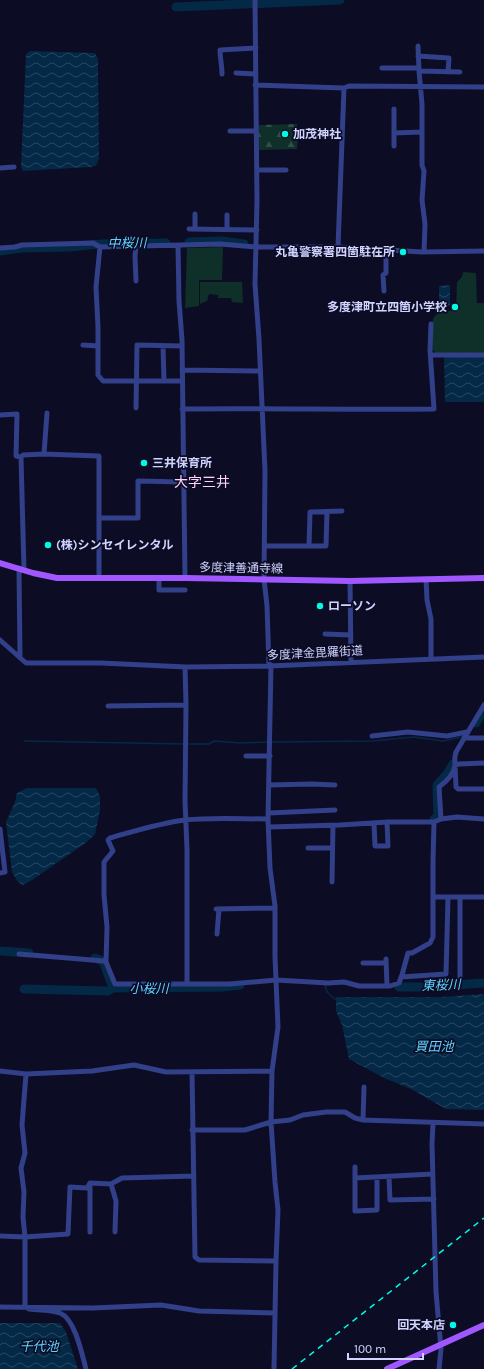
<svg xmlns="http://www.w3.org/2000/svg" width="484" height="1369" viewBox="0 0 484 1369" font-family="Karla,'Noto Sans JP',sans-serif">
<style>
.green{fill:#0e3028}
.forest{fill:url(#forest-firs)}
.water{fill:url(#water-waves)}
.lines{fill:none;stroke-linecap:round;stroke-linejoin:round}
.stream{stroke:#042946;stroke-width:1.5}
.river{stroke:#042946;stroke-width:9}
.minor{stroke:#323f89;stroke-width:5}
.major{stroke:#a157ff;stroke-width:6}
.rail{stroke:#00fbe5;stroke-width:1.5;stroke-dasharray:6 5;stroke-linecap:butt}
.poi-dot{fill:#00fbe5;stroke:#0c0c25;stroke-width:1.5}
.labels{text-anchor:middle;dominant-baseline:central;stroke-width:3.5;stroke-linejoin:round;paint-order:stroke}
.poi-label{font-size:12px;font-weight:bold;fill:#d0d4ff;stroke:#0c0c25;text-anchor:start}
.street-label{font-size:12px;fill:#d0d4ff;stroke:#0c0c25}
.water-label{font-size:13px;font-style:italic;fill:#5ed3ff;stroke:#0c0c25}
.quarter-label{font-size:14px;fill:#ffd2f7;stroke:#0c0c25}
</style>
<defs>
<pattern id="forest-firs" width="22" height="20" patternUnits="userSpaceOnUse"><rect width="22" height="20" fill="#0e3028"/><path d="M5 1l3.5 6h-7zM16 11l3.5 6h-7z" fill="#304d48"/></pattern>
<pattern id="water-waves" width="16" height="10" patternUnits="userSpaceOnUse"><rect width="16" height="10" fill="#042946"/><path d="M0 5q4-4 8 0t8 0" fill="none" stroke="#284762"/></pattern>
</defs>
<rect width="100%" height="100%" fill="#0c0c25"/>
<path class="green" d="M223,247L222,280H199V306L185,308L187,248Z
M463,272L476,273L477,303H484V353H436L432,349C432,340 428,317 439,313C444,310 451,311 456,311L457,282L462,277Z
M200,282H242L243,303L232,302L231,298H218V295L209,294L207,301L200,304Z"/>
<path class="forest" d="M297,124L298,136L297,149L258,150V125Z"/>
<path class="water" d="M30,51L95,53L98,59L99,159L96,165L91,167L23,171L21,167L26,54Z
M450,285V306H439V286Z
M444,354L484,355V402H445Z
M27,788H96L100,796V810L95,834L87,842L32,880L23,885L18,882L12,872L6,822L15,802L17,793Z
M484,994V1110L446,1109L411,1089L384,1078L349,1059L342,1025L336,1011V997H441Z
M0,1323H60L66,1332L78,1369H0Z"/>
<g class="lines">
<path class="stream" d="M24,741L184,744H209L214,741L240,743L268,742
M271,742L372,741L414,737L443,741L462,737
M325,985L327,992L337,1001"/>
<path class="river" d="M176,7L340,0
M189,242L221,241L244,244
M0,251L21,248L68,247L101,244L166,243
M476,723L484,710
M434,819L438,816L437,785L447,774L453,764
M0,951L29,953
M95,958L102,961L104,963L113,988
M399,987H423L484,983
M24,989L108,991L113,988L222,987L240,985"/>
<path class="minor" d="M255,0L257,201L255,284L259,339L265,471L264,579L267,606L269,666
M418,46L419,71L422,104V165L424,171L422,200L425,224L424,252
M418,56L449,58L448,72
M382,68H419
M419,71L460,72
M236,73L255,74
M222,74C222,65 220,58 220,50L256,48
M255,85L344,88L349,86L484,87
M394,109V146
M230,131H256
M394,133L422,132
M0,168L14,167
M257,170H286
M195,214V229
M189,229L257,230
M227,229V215
M178,246L179,301L182,340L185,578
M100,247L96,287L98,327V375L103,381H182
M338,247L344,88
M0,248L15,247L22,245L93,243L100,247L220,244L257,247H338L422,252L484,251
M136,281L135,256L136,245
M384,291L383,275L386,273V249
M83,345L98,346
M163,346L164,381
M432,355H484
M182,370L260,371
M136,408L137,345L182,346
M182,409C266,408 350,410 434,409L430,350L431,324
M0,415L17,414L16,456L21,457L24,570
M44,454L47,413
M21,457L23,455L44,454L99,456V578
M99,518H138V481L183,482
M265,546H326L327,512
M309,546L310,512L342,511
M19,568L20,658
M159,578V590H185
M426,579L427,600L431,619V659
M350,581L351,662
M325,634L351,635
M0,640L26,663H101L186,667L269,666L484,657
M271,665L268,819L270,868L275,906V957L278,1027L272,1071L271,1122L275,1182L278,1210L276,1261L274,1369
M185,667L186,705L185,800L187,850V984
M108,706L186,705
M372,736L408,732L447,736L467,732
M464,738H484
M246,756H270
M484,763L459,764L455,765L456,787L458,789H484
M269,785L312,784L335,785
M269,813L335,810
M441,819L439,787C446,782 454,775 455,765C455,760 454,759 456,752L484,705
M374,823L375,846H388L387,822
M269,827L340,825L388,822H434L441,819L457,817L484,819
M0,829L5,872L0,873
M308,848H332
M332,882L333,825
M433,897H484
M216,909L275,908
M217,934L219,909
M19,954L104,961L106,962L115,984H230L276,980L328,983L344,982L359,986H390L399,983L402,975L408,953H412L430,943L433,937V861L434,822
M386,959L387,986
M106,962L107,927L104,895V862L113,851L108,840L110,838C135,831 160,823 185,820C213,817 241,819 268,819
M363,963H386
M401,977L446,974L448,898
M460,982V897
M0,1071L26,1074L92,1071L134,1065L166,1072L272,1071
M192,1072L195,1257L199,1260L276,1261
M26,1074L22,1125L25,1153L21,1168L24,1192L23,1217L25,1237V1307L29,1309C37,1310 52,1310 60,1313C75,1319 82,1354 86,1369
M363,1120L364,1087
M433,1123L432,1144L436,1292L441,1349L439,1369
M192,1130H245L271,1122L290,1120L303,1115L326,1112H345L355,1118L363,1120L484,1124
M355,1167V1211L377,1210V1177
M389,1177L390,1200L434,1199
M355,1178L433,1174
M90,1184V1232
M111,1184L116,1201L115,1232
M0,1236L25,1237L68,1234L70,1187L87,1188L90,1183L111,1184L122,1178L194,1176
M0,1307L93,1308L161,1305L199,1311L275,1313"/>
<path class="major" d="M0,563L33,573L57,578H185L350,581L484,578
M387,1369L484,1325"/>
<path class="rail" d="M292,1369L484,1218"/>
</g>
<g class="poi-dot">
<circle cx="285" cy="134" r="4"/>
<circle cx="403" cy="252" r="4"/>
<circle cx="455" cy="307" r="4"/>
<circle cx="144" cy="463" r="4"/>
<circle cx="48" cy="545" r="4"/>
<circle cx="320" cy="606" r="4"/>
<circle cx="453" cy="1325" r="4"/>
</g>
<g class="labels">
<g class="poi-label">
<text x="293" y="134">加茂神社</text>
<text x="395" y="252" text-anchor="end">丸亀警察署四箇駐在所</text>
<text x="447" y="307" text-anchor="end">多度津町立四箇小学校</text>
<text x="152" y="463">三井保育所</text>
<text x="56" y="545">(株)シンセイレンタル</text>
<text x="328" y="606">ローソン</text>
<text x="445" y="1325" text-anchor="end">回天本店</text>
</g>
<g class="street-label">
<text transform="translate(241 568) rotate(1)">多度津善通寺線</text>
<text transform="translate(315 653) rotate(-3)">多度津金毘羅街道</text>
</g>
<g class="water-label">
<text transform="translate(127 243) rotate(-1)">中桜川</text>
<text transform="translate(441 985) rotate(-2)">東桜川</text>
<text x="149" y="988">小桜川</text>
<text x="434" y="1046">買田池</text>
<text x="39" y="1346">千代池</text>
</g>
<g class="quarter-label">
<text x="202" y="482">大字三井</text>
</g>
</g>
<path d="M348 1353v6h75v-6" fill="none" stroke="#d0d4ff" stroke-width="2"/>
<text x="354" y="1353" font-size="12" fill="#d0d4ff" stroke="#0c0c25" stroke-width="3" paint-order="stroke">100 m</text>
</svg>
